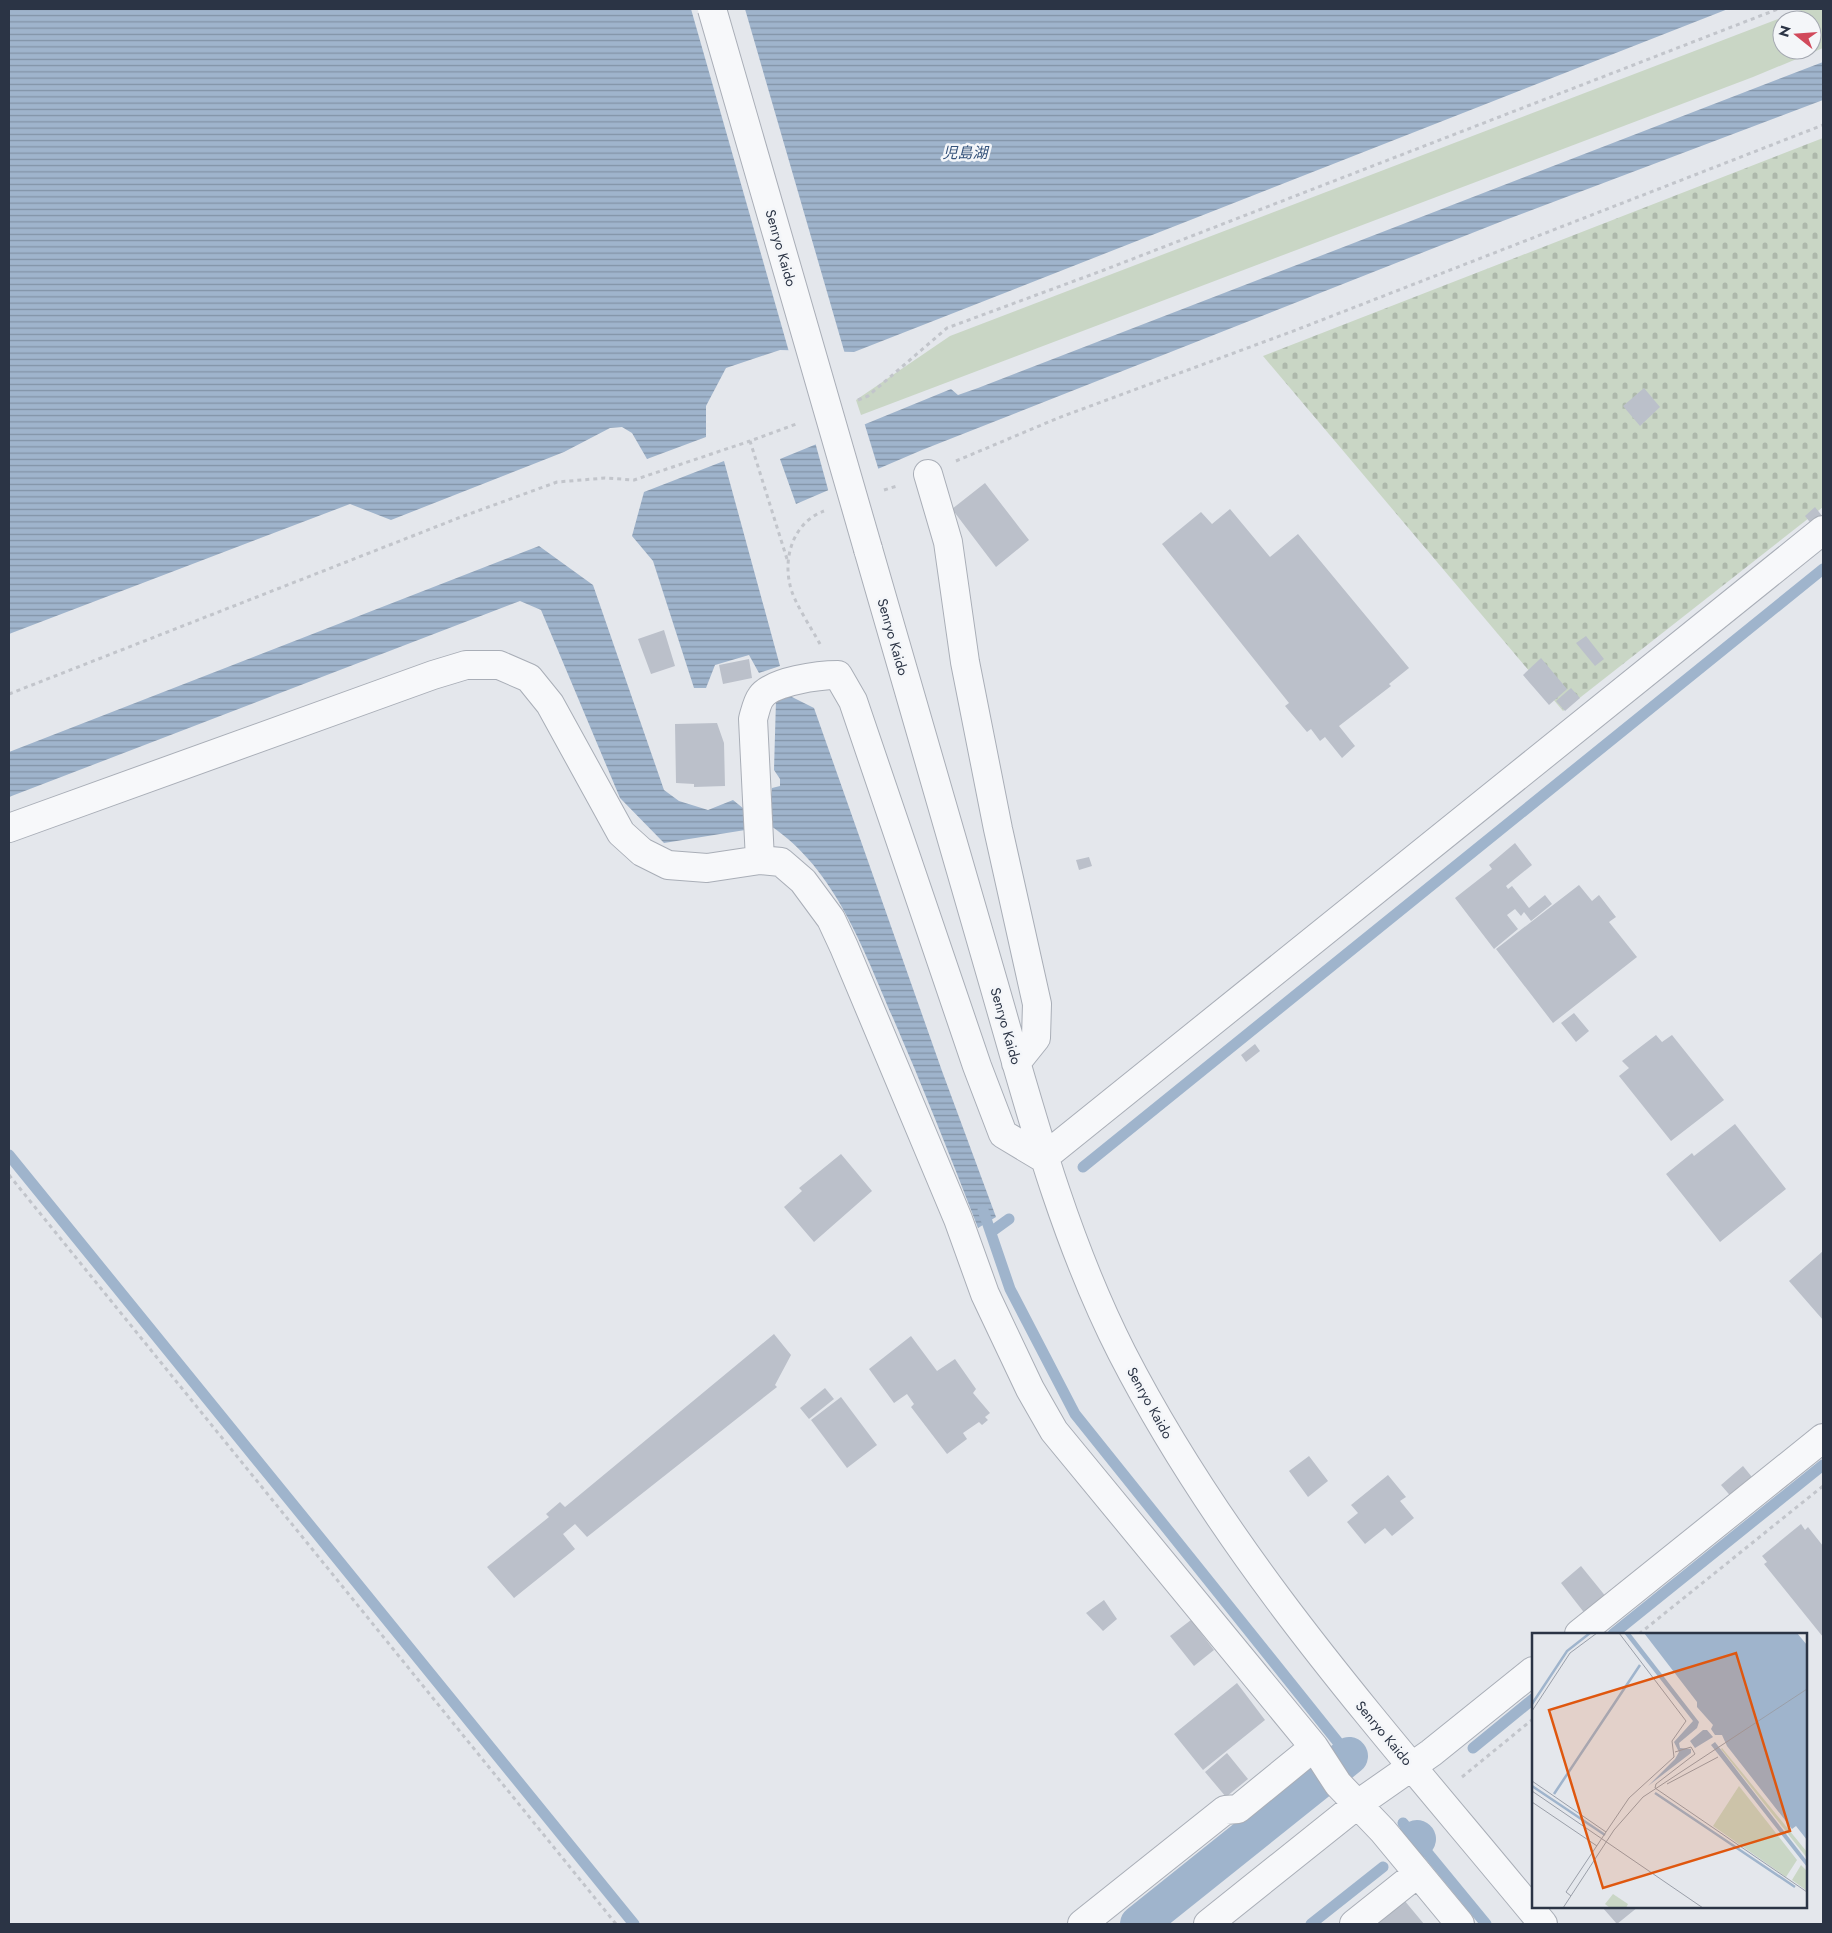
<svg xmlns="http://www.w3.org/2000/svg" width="1832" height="1933" viewBox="0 0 1832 1933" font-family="Jost,'Noto Sans JP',sans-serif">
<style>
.grass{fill:#c9d6c5;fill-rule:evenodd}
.cemetery{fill:url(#cemetery-stones)}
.water{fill:url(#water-rules)}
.pier{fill:#e4e7ec}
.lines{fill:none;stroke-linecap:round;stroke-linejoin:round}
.stream{stroke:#9fb4cc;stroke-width:11}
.canal{stroke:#9fb4cc;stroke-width:38}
.building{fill:#bbc0ca}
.minor-casing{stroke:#a9aeb7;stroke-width:30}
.path{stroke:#c2c5cb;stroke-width:3;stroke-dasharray:4 4;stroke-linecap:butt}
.minor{stroke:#f7f8fa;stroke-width:28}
.minor-bridge-casing{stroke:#a9aeb7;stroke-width:30;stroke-linecap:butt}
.minor-bridge{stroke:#f7f8fa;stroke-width:28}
.labels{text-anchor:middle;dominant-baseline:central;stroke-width:5;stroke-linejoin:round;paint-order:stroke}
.street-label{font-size:14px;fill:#2b3445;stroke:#f4f6f9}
.water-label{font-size:15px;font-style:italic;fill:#34527a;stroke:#f4f6f9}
.inset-river{fill:none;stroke:#9fb4cc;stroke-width:2.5}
.inset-road{fill:none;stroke:#9a9fa9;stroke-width:1}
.view{fill:#df570f;fill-opacity:0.15;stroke:#df570f;stroke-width:2.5}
.inset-edge{fill:none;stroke:#2b3445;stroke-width:2.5}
</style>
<defs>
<pattern id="cemetery-stones" width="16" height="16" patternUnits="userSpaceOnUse" patternTransform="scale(1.25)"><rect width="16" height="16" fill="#c9d6c5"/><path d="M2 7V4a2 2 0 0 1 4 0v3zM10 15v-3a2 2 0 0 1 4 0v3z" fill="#adb8ab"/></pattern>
<pattern id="water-rules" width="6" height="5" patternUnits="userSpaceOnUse" patternTransform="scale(1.25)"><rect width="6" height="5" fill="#9fb4cc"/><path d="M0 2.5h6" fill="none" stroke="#8293a7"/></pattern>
</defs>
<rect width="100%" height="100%" fill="#e4e7ec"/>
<path class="grass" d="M1804,9H1823V48L1753,77L861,415L856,400L950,336ZM1782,20H1812V50H1782Z"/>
<path class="cemetery" d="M1823,138V507L1563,711L1263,356Z"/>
<path class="water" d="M9,9H1728L854,352L780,350L726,368L706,406V437L647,459L632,433L622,427L610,428L564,452L391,520L350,504L9,634Z
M1823,62V100L1500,222L922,450L796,504L780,459L951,389L958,395L978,388Z
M724,461L780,666L759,673L749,655L715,665L706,688H694L653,561L632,536L644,492Z
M539,546L593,585L664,790L679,801L708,810L733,800L744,809L770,805L772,788L780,786V779L774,770L776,700L788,695L814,708L942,1071L996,1217L978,1228C951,1158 923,1087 893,1018C863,949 836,870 771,826L664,843L620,798L541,610L520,601L9,797V752Z"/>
<path class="pier" d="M691,9H745L845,354L789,352Z
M864,422L879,471L829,493L815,442Z"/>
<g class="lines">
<path class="stream" d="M9,1155L634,1924
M1083,1167L1823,569
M983,1210L1010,1289L1075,1414L1349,1756
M991,1232L1009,1219
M1613,1634L1823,1465
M1473,1748L1533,1699
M1403,1823L1486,1924
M1311,1924L1383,1867"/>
<path class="canal" d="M1410,1844L1417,1839
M1139,1924L1349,1756"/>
</g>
<path class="building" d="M1644,388L1660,407L1640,426L1623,406Z
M985,483L1029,540L996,567L952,509Z
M1815,507L1823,517L1813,526L1805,516Z
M1230,509L1270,557L1298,534L1409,668L1389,684L1391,686L1339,726L1355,746L1342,758L1325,737L1320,741L1311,729L1307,732L1285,706L1289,703L1162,544L1201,512L1212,524Z
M664,630L675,666L651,674L638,639Z
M1586,636L1604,659L1595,666L1576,643Z
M1541,658L1567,689L1549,705L1523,675Z
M749,659L752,678L723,684L719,665Z
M1571,688L1580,698L1565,711L1556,701Z
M717,723L724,743L725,786L694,787V784L676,783L675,724Z
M1515,843L1532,865L1506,886L1508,889L1512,886L1529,908L1545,895L1552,904L1531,921L1524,912L1521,916L1515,909L1507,915L1518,929L1494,949L1455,898L1492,869L1489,865Z
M1089,857L1092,866L1079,870L1076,860Z
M1579,885L1592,901L1599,895L1616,917L1609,922L1637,957L1553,1023L1496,949Z
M1574,1013L1589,1031L1576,1042L1561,1023Z
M1656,1035L1662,1042L1672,1035L1724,1100L1671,1141L1619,1076L1629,1068L1622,1061Z
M1255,1044L1260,1051L1246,1062L1241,1055Z
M1735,1124L1786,1189L1720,1242L1666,1174L1692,1153L1694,1156Z
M841,1154L872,1191L814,1242L784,1207L802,1191L799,1188Z
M1823,1251V1320L1789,1281Z
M774,1334L791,1355L775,1385L777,1387L587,1537L575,1524L563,1534L575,1549L514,1598L487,1567L549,1517L546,1514L560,1502L565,1507Z
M911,1336L937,1371L955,1359L976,1389L973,1393L990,1413L985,1417L988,1420L982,1425L979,1422L963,1433L967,1439L947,1454L911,1407L914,1404L907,1394L894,1403L869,1369Z
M825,1388L834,1399L809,1419L800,1408Z
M841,1397L877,1445L847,1468L811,1420Z
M1309,1456L1328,1481L1308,1497L1289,1471Z
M1743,1466L1756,1482L1734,1500L1721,1485Z
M1388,1475L1406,1497L1400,1501L1414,1518L1392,1536L1385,1528L1365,1544L1347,1522L1358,1513L1351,1505Z
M1801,1524L1805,1530L1808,1527L1823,1546V1637L1764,1564L1767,1562L1762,1556Z
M1581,1566L1607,1598L1586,1615L1561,1583Z
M1104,1600L1117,1619L1103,1631L1086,1613Z
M1191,1620L1214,1650L1194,1666L1170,1636Z
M1237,1683L1265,1720L1203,1770L1174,1734Z
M1227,1753L1248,1779L1226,1797L1205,1772Z
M1404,1900L1424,1924H1374Z
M1602,1907H1638L1617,1924Z"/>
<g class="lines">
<defs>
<path id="minor" d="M928,474L948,542L965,662L998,829L1037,1004L1036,1038L1016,1063
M868,549C910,694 952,840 994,985C1030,1110 1063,1237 1122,1353C1232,1567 1392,1740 1543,1924
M9,828L433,675L466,665H499L529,678L550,704L621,833L642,852L668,865L707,868L760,860L781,862L803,881L831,919L844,947L958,1219L985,1294L1030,1389L1054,1431L1314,1747
M760,860L753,719C755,712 757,702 761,697C772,681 820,675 838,675L853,701L977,1066L1003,1134L1043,1158L1823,530
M1579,1634L1823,1438
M1082,1924L1225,1810L1238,1809L1314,1747L1338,1784L1383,1831L1460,1924
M1208,1924L1358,1804L1431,1753L1533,1671
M1354,1924L1418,1873"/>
</defs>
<use href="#minor" class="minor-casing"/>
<path class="path" d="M858,400L868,396L947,328L1104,270L1778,9
M956,461L1058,418L1296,330L1823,125
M884,490L897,486
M787,559L750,441L799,423
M820,644C812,629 793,601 790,585C783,556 794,522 824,511
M9,694L461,517L557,482L605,478L634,480L750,441
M9,1175L616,1924
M1639,1634L1823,1486
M1462,1777L1533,1719"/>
<use href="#minor" class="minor"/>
<defs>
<path id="minor-bridge" d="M712,9L868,549"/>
</defs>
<use href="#minor-bridge" class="minor-bridge-casing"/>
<use href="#minor-bridge" class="minor-bridge"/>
</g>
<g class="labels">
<g class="street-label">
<text transform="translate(781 248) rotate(74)">Senryo Kaido</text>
<text transform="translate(893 637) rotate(74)">Senryo Kaido</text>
<text transform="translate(1006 1026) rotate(74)">Senryo Kaido</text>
<text transform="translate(1150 1403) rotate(61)">Senryo Kaido</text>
<text transform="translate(1384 1733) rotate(50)">Senryo Kaido</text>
</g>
<g class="water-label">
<text x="965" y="153">児島湖</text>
</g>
</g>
<g transform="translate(1532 1633)">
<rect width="275" height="275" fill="#e4e7ec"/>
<path d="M190,115L275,219V225L189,116ZM81,261L96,271L94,275H78L73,271Z" fill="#c9d6c5"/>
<path d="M207,153L265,227L254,244L181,193ZM269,232L275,238V258L260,247Z" fill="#c9d6c5"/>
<path d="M92,0H98L167,89L165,95L147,110L148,115L159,116V120L116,153L143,126L147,119L142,109L161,88ZM112,0H265L275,12V207L264,193L260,196L195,113L190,102H183L179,96L181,92L165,74V69ZM171,97H175L181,104L163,115L158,108ZM183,109L275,228V234L179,112Z" fill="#9fb4cc"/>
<path class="inset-river" d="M0,71L35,18L58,0M0,153L73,202M123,160L263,254M22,161L108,32"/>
<path class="inset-road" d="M0,78L38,20L65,0M143,119L159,114L163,121L124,151L123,155L275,259M0,148L74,199L34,259L39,263M135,151L186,124M0,158L171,275M0,169L65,213M74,199L97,165L142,124L140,108L154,88L87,0M31,275L82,197L111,164L275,56"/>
<path class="view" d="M204,20L258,198L71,255L17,77Z"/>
<rect width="275" height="275" class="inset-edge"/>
</g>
<rect width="1832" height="1933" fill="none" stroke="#2b3445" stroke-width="20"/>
<g transform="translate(1797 35) rotate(287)"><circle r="24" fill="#f4f6f9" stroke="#a4a8b1"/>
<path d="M0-4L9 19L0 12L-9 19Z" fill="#d1495b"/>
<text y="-8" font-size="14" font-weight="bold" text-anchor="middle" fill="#2b3445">N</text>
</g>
</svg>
